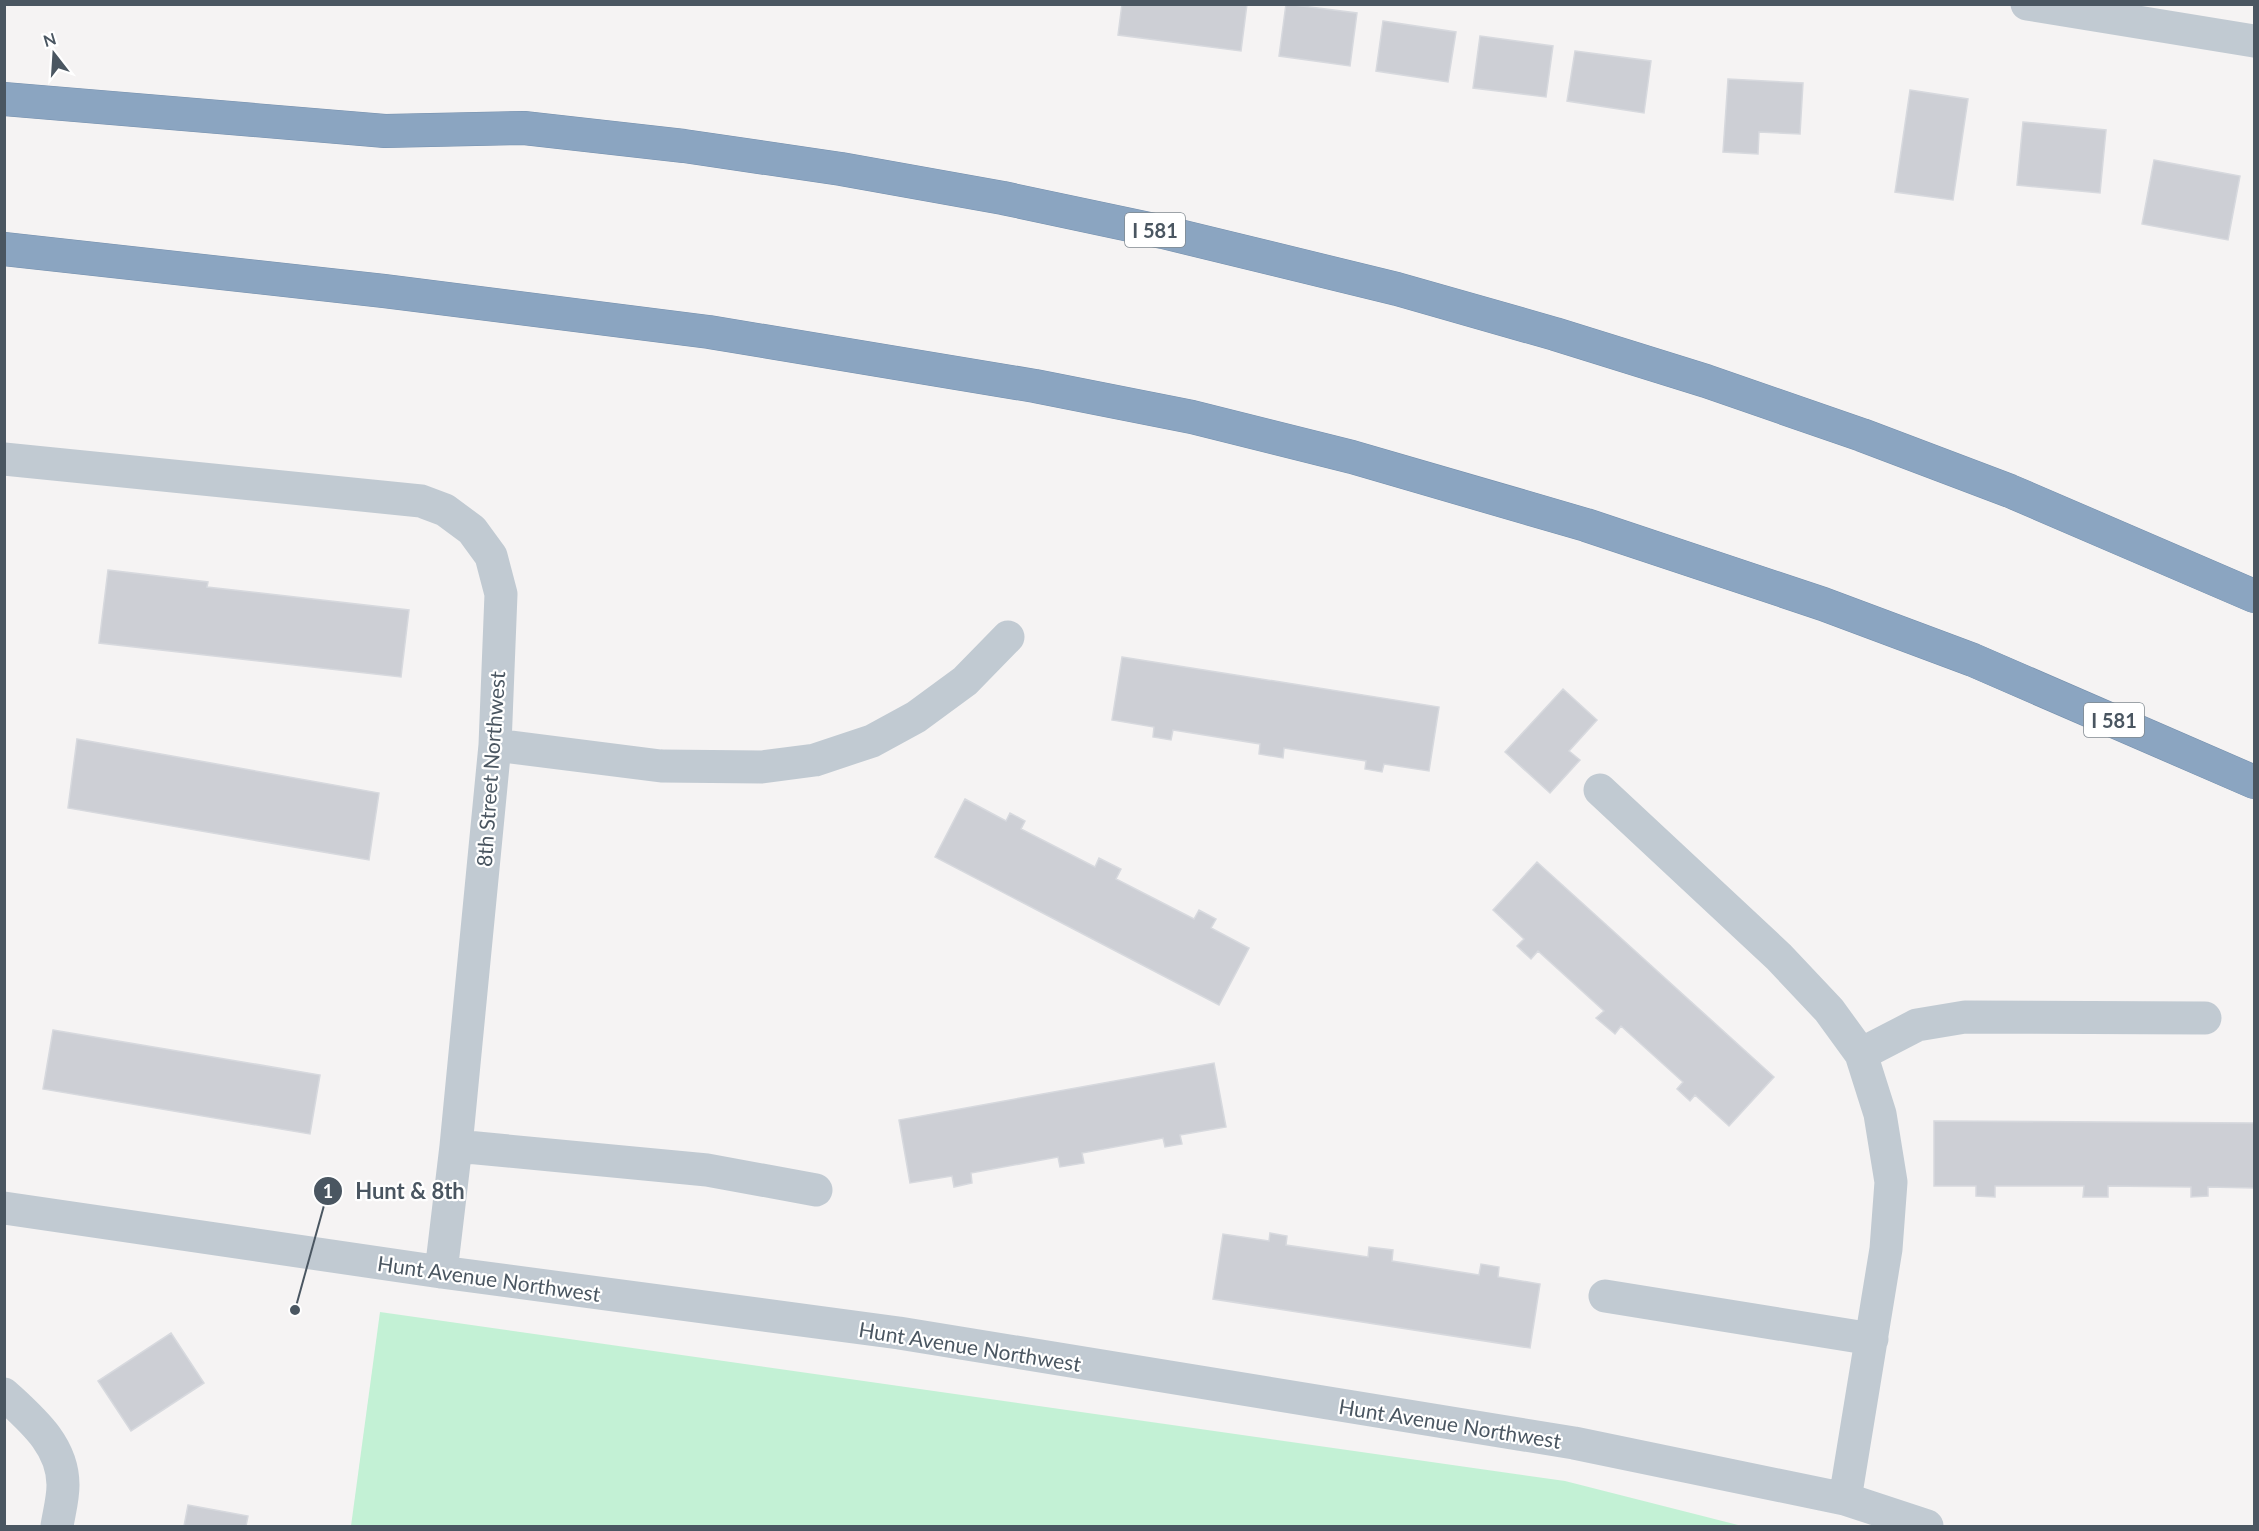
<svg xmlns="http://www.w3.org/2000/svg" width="2259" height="1531" viewBox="0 0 2259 1531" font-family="Lato,sans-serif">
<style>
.green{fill:#c3f1d5}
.building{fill:#cdcfd5;stroke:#d7d9de;stroke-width:1.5}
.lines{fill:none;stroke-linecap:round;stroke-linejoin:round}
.highway-casing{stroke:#7690ad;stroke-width:34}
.minor{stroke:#c1cad2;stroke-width:33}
.highway{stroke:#8ba5c1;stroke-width:33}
.labels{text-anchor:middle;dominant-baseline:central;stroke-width:4.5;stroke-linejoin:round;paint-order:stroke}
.shield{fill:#fff;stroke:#808990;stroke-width:1.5}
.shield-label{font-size:20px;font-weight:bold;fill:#4a5661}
.street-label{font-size:21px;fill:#4a5661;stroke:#fff}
.leader{fill:none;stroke:#4a5661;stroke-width:2}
.callout-dot{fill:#4a5661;stroke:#fff;stroke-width:2}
.mark-label{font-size:18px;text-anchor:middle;font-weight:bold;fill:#fff}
.callout-label{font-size:22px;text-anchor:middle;font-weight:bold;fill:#4a5661;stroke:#fff;stroke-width:4.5;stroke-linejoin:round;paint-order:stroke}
</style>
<rect width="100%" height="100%" fill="#f5f3f3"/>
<path class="green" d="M380,1312L1565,1481L1742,1526H351Z"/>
<path class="building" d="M1122,4H1247L1241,51L1118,35Z
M1286,4L1357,13L1350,66L1279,56Z
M1383,21L1456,32L1448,82L1376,71Z
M1480,36L1553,46L1546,97L1473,88Z
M1575,51L1651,61L1644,113L1567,101Z
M1728,79L1803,83L1800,134L1759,132L1758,154L1723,152Z
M1910,90L1968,99L1953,200L1895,192Z
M2023,122L2106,130L2100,193L2017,185Z
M2154,160L2240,176L2228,240L2142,224Z
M108,570L208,582L207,587L409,610L401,677L99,643Z
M1122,657L1439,707L1429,771L1384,764L1382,772L1365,769L1366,761L1284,748L1283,758L1259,754L1260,744L1173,730L1171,740L1153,737L1154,727L1112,720Z
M1563,689L1597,720L1569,751L1580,760L1550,793L1505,752Z
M77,739L379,793L369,860L68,808Z
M965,799L1006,821L1010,813L1025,821L1021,829L1095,867L1099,858L1121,869L1116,879L1194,919L1199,910L1216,919L1211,928L1249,948L1219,1005L935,857Z
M1537,862L1774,1077L1729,1126L1695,1095L1690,1101L1677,1089L1683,1082L1621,1026L1615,1034L1596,1018L1604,1011L1538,951L1531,959L1517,946L1524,939L1493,910Z
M53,1030L320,1075L310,1134L43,1089Z
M1214,1063L1226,1127L1180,1135L1182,1144L1165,1147L1163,1138L1082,1153L1084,1163L1060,1167L1058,1157L971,1173L972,1183L954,1187L952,1176L910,1183L899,1120Z
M1934,1121L2254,1123V1188L2208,1187V1196L2191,1197V1187L2108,1186V1197H2083L2084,1186H1995V1197L1976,1196V1186H1934Z
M1270,1233L1287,1236L1286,1245L1368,1257L1369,1247L1393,1250L1392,1261L1479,1275L1481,1264L1499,1267L1498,1277L1540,1284L1530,1348L1213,1299L1223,1234L1269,1241Z
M171,1333L204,1383L131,1431L98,1381Z
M188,1505L248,1516L246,1526H184Z"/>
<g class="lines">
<defs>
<path id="highway" d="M4,99L385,131L524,128L684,146L841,169L1003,198L1163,232L1397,289L1555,334L1706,381L1862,435L2010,491L2254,596
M4,249L384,291L709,332L1035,386L1192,417L1352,457L1586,525L1823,604L1973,660L2254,782"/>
</defs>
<use href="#highway" class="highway-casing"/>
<path class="minor" d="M2027,4L2254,41
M4,459L421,501L445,510L472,530L491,556L501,594L495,745L456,1146L441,1272
M495,745L661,766L762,767L815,760L872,741L916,717L965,681L1008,637
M1600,790L1779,957L1829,1010L1861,1054L1880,1114L1891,1182L1886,1249L1845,1499
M1861,1054L1917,1025L1965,1017L2205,1018
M456,1146L707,1170L816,1190
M4,1208L441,1272L899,1333L1574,1443L1845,1499L1927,1526
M1605,1296L1872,1339
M4,1394C31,1419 63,1445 63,1485C63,1499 59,1513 57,1526"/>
<use href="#highway" class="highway"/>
</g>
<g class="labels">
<g class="shield">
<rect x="1125" y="213" width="60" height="34" rx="4.5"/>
<rect x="2084" y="703" width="60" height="34" rx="4.5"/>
</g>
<g class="shield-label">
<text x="1155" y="230">I 581</text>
<text x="2114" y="720">I 581</text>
</g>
<g class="street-label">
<text transform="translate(490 769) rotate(-86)">8th Street Northwest</text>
<text transform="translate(489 1278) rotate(8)">Hunt Avenue Northwest</text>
<text transform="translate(970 1346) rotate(9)">Hunt Avenue Northwest</text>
<text transform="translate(1450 1423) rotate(9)">Hunt Avenue Northwest</text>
</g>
</g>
<path class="leader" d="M295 1310L328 1191"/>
<g class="callout-dot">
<circle cx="295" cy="1310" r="6"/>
<circle cx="328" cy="1191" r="15"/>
</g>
<g class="mark-label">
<text x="328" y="1198">1</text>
</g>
<g class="callout-label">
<text x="410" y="1199">Hunt &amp; 8th</text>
</g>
<rect width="2259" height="1531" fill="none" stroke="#4a5661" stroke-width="12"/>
<g transform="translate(54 54) rotate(343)" stroke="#ffffff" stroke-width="4.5" paint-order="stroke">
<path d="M0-4.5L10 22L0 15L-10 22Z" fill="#4a5661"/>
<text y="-9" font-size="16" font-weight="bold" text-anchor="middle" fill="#4a5661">N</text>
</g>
</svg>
